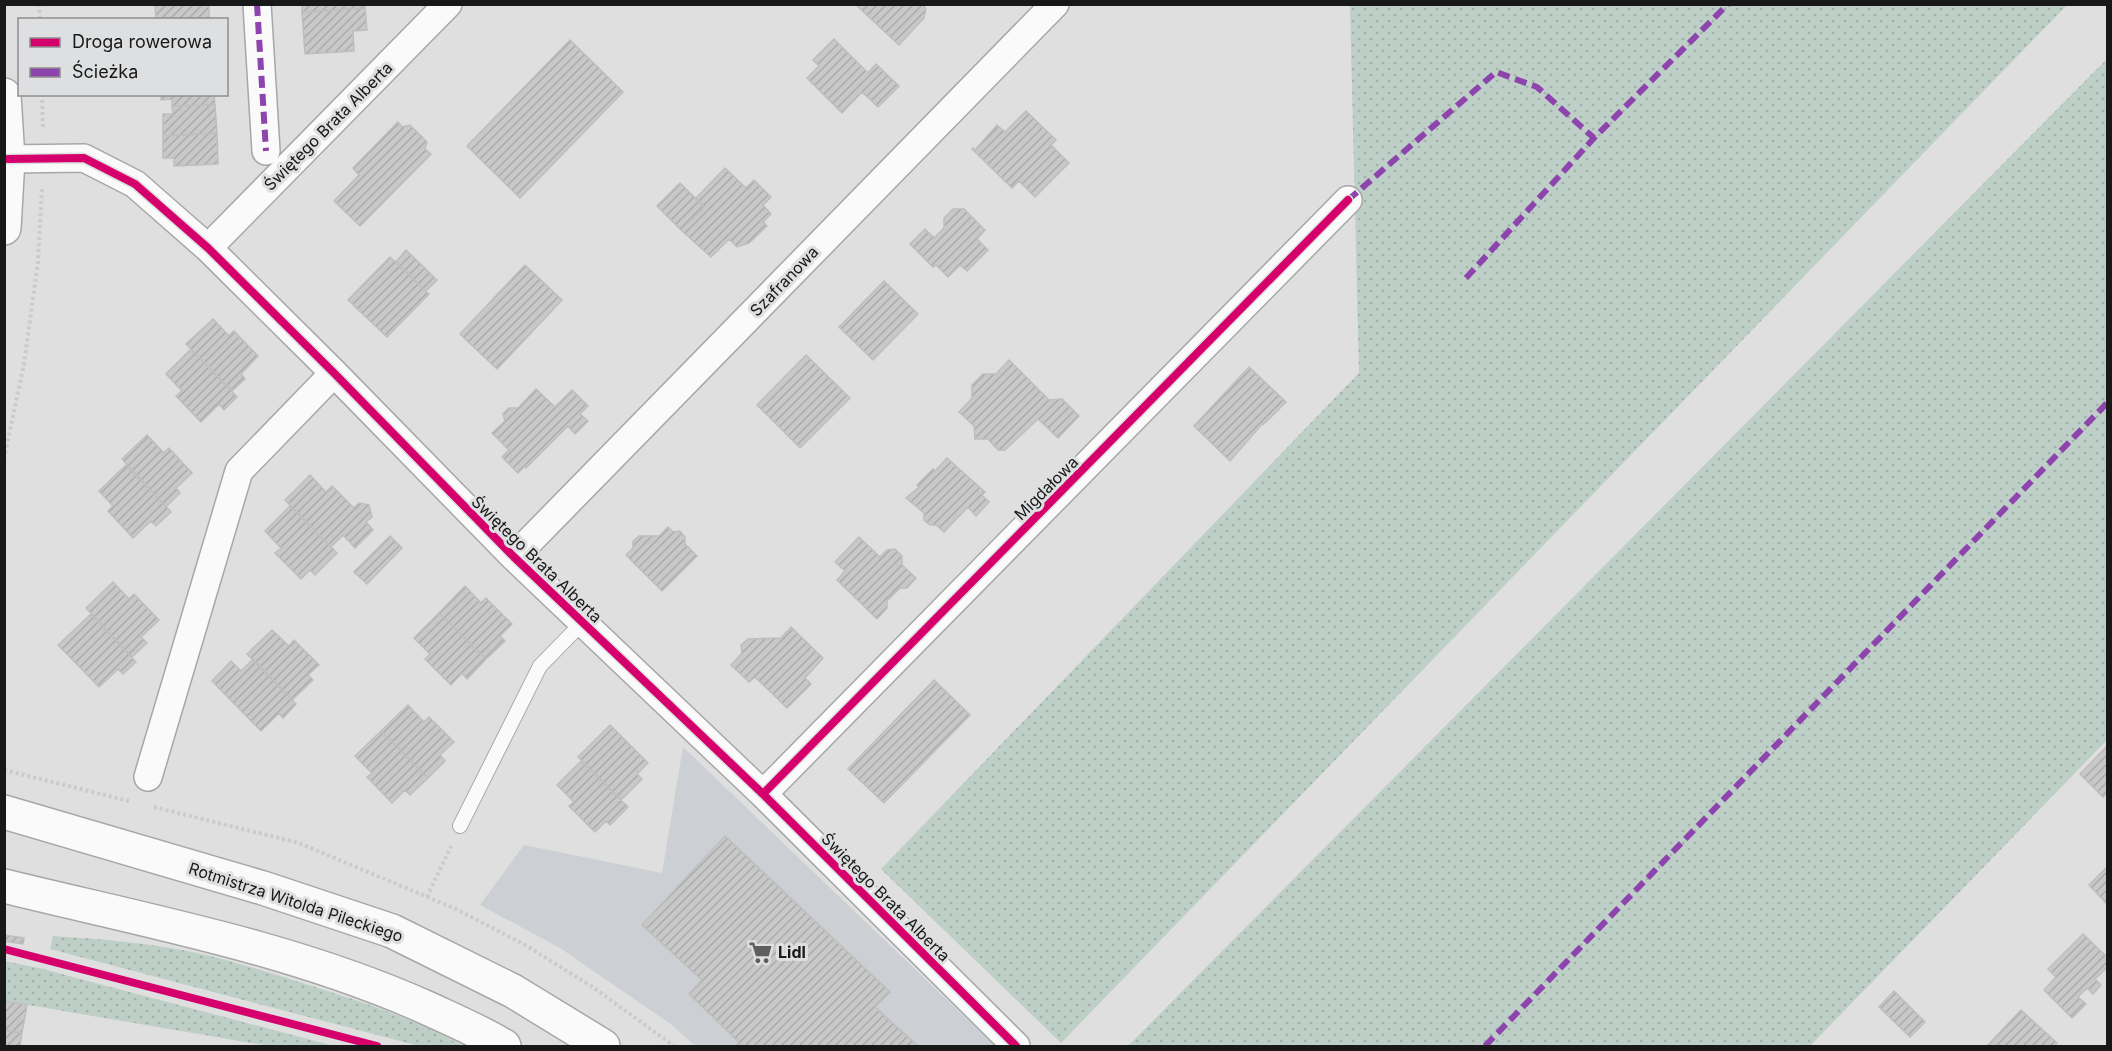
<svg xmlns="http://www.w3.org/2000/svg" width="2112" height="1051" viewBox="0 0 2112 1051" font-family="Inter,sans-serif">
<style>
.built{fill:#cccfd3}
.grass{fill:url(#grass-dots)}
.building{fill:url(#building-hatch);stroke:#bebebe;stroke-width:1.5}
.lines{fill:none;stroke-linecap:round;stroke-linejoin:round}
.lane-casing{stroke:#a7a7a7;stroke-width:16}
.street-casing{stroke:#a7a7a7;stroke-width:30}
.secondary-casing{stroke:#a7a7a7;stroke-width:36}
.path{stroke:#cbcbcb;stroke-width:4;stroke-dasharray:3 3;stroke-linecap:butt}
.lane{stroke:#fafafa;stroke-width:14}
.street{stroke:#fafafa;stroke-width:27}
.secondary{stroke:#fafafa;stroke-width:33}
.quiet{stroke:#8e44ad;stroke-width:6;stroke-dasharray:12 6;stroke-linecap:butt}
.cycleway-casing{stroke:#dedfe0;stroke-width:11}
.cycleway{stroke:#d6006c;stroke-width:8}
.labels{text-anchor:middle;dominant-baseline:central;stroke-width:6;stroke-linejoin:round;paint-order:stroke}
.street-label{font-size:16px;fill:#181818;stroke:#dedfe0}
.poi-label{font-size:16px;font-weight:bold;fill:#181818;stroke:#dedfe0;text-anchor:start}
</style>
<defs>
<pattern id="grass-dots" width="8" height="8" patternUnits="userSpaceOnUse" patternTransform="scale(1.5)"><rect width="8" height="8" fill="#bdcfc6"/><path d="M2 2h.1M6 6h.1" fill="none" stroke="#a2b1a9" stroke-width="1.8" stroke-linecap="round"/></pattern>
<pattern id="building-hatch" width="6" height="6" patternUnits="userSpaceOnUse" patternTransform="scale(1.5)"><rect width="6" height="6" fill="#c8c8c8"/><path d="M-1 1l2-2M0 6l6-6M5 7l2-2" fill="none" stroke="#ababab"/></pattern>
</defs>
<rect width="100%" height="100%" fill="#dfdfdf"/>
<path class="built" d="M683,747L995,1046H695L672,1025L560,948L480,905L524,845L662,873Z"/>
<path class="grass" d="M1350,5H2067L1061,1043L881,869L1359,373Z
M2107,59V740L1810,1046H1128Z
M53,936C101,939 150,943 197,953C237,962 277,975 315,987C366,1003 416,1020 463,1046H419L50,949Z
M4,961L39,968L334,1046H269L5,1001Z"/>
<path class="building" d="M155,4H209V18L156,20Z
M302,4H365V8L302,12Z
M922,4L926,9L924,18L899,45L856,5Z
M365,8L367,30L353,31L354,51L305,54L302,12Z
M834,39L868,73L876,64L899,86L878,107L862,92L842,113L807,78L819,66L813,60Z
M570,40L623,92L520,198L467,146Z
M161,94H214L215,105L172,106V99L161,100Z
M215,105L217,133L163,136V114H173L172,106Z
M1026,111L1056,140L1051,145L1069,163L1035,197L1019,181L1012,188L972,149L973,148L975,150L997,125L1005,132Z
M398,122L402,127L410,125L427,142L425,149L431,154L360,226L334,201L359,175L353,168Z
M217,133L218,164L174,166V158H163V136Z
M725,168L746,188L754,180L771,197L763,205L771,214L763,222L767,226L749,243L737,247L729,239L711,257L681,230L704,207L696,198Z
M680,183L704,207L681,230L657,206Z
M953,209H964L985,230L977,239L988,250L967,271L960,265L948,277L936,265L933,267L910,244L925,229L934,238L944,228V218Z
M406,250L437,280L426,291L396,262Z
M390,257L429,294L387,337L348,300Z
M525,265L562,300L497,369L460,334Z
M884,281L918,314L873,360L839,327Z
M213,319L229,336L234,331L258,356L241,374L245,379L232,391L186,344Z
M191,349L237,397L224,410L219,404L201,422L176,396L182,391L166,374Z
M806,355L850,398L800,448L757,405Z
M1009,360L1049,400L1062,399L1079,416L1058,438L1038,419L1005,450H998L988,439H975L974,426L959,412L972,398V385L983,374H996Z
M1249,367L1286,402L1264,424L1263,423L1230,461L1194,426Z
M536,389L555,407L572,390L588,406L580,414L588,421L575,434L568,426L526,468L525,466L518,473L502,457L509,450L492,433L505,421L503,414L509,408H518Z
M147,435L164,453L169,448L192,473L176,488L180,493L166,507L122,459Z
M947,458L985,492L982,495L989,502L976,516L968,507L944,532L936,525H930L924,520V513L906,498L919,487L917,485L933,469L935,471Z
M126,465L171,512L156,526L151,521L133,538L108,511L113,506L99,491Z
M310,475L326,492L332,486L354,508L359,503L369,505L372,517L366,522L373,530L355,548L343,535L331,547L285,500Z
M290,506L337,553L315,575L310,570L301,579L275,553L281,548L265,531Z
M668,527L673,532L680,531L685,537V544L697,556L662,591L626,555L633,548V541L639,536H659Z
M390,536L402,548L367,584L354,572Z
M859,537L880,557L887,550L895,549L902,556V565L916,578L907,588H900L887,601V608L877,619L837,580L845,571L835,562Z
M113,582L129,599L134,594L159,620L141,637L147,643L132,657L86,608Z
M465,586L481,603L486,598L512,624L500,636L505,641L486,659L439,613Z
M439,613L486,659L467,679L462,673L451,685L425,659L430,654L414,638Z
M91,614L136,662L123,674L118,669L99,687L58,645Z
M791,627L823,658L805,678L811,684L787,708L755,677L749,682L731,665L742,653L741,645L748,639L781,638Z
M272,630L289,646L294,640L319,665L308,675L313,680L292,700L247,654Z
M253,659L296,704L283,718L279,713L261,731L212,681L231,661L241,671Z
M934,680L970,715L884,803L848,769Z
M408,705L424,722L429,717L454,742L440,755L445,761L428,778L381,731Z
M610,725L648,763L637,774L642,779L621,800L578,757Z
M381,731L428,778L410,795L405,790L392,803L367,777L372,773L355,756Z
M2108,745V792L2103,797L2080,774Z
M581,761L628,807L610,825L606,821L595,832L569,806L574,802L557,785Z
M725,836L890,992L875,1007L918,1046H736L739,1042L689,994L702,980L642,925Z
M2108,866V905L2089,885Z
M2083,934L2108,958V967L2095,979L2101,985L2093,994L2087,988L2078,997L2086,1004L2072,1018L2044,990L2056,977L2048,969Z
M4,935L24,938L23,944L4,941Z
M1894,991L1925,1022L1910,1037L1879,1007Z
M4,1001L27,1005L22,1033L4,1030Z
M2021,1010L2057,1043L2054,1046H1987Z
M4,1030L22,1033L20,1046H4Z"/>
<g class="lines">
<defs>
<path id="lane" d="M460,826L540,666L583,622"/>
<path id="street" d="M257,4L266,151
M8,159L84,158L135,184L208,248L334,373L514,557L763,794L1016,1046
M208,248L448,4
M514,557L1055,4
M148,777L239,471L334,373
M763,794L1348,200"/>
<path id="secondary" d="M4,95L8,159L4,228
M4,812L263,888L392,931L513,991L603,1046
M4,886C147,921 293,948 427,1008C453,1020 479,1031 504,1046"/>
</defs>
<use href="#lane" class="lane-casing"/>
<use href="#street" class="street-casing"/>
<use href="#secondary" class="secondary-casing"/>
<path class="path" d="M39,4L40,20
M42,94L43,130
M4,459L24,364L38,262L42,188
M4,770L129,801
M154,807L299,843L456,909L527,946L594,988L674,1046
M427,897L451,846"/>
<use href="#lane" class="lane"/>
<use href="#street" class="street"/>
<use href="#secondary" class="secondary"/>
<path class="quiet" d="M257,4L266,151
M1348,200L1496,72L1537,87L1594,138
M1466,278L1594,138L1728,4
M1485,1046L2108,402"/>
<defs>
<path id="cycleway" d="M8,159L84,158L135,184L208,248L334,373L514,557L763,794L1016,1046
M763,794L1348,200
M4,949L377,1046"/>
</defs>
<use href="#cycleway" class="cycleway-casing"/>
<use href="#cycleway" class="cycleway"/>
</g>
<defs>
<symbol id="supermarket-bare" viewBox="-9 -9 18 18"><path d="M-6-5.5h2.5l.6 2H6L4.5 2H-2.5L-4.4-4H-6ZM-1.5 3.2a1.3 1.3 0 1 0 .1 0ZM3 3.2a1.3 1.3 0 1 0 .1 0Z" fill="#5e5e5e" stroke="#dedfe0" stroke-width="2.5" paint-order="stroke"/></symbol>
</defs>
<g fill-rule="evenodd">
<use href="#supermarket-bare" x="744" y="936" width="33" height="33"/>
</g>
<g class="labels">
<g class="street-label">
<text transform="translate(328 126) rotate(-45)">Świętego Brata Alberta</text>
<text transform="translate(784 281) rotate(-46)">Szafranowa</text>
<text transform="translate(1046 488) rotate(-45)">Migdałowa</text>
<text transform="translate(537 559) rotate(44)">Świętego Brata Alberta</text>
<text transform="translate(886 897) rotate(45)">Świętego Brata Alberta</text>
<text transform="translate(296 902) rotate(18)">Rotmistrza Witolda Pileckiego</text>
</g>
<g class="poi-label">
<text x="778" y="952">Lidl</text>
</g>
</g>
<rect width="2112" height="1051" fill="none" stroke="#181818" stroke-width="12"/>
<rect x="18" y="18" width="210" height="78" fill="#dedfe0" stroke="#8f8f90" stroke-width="1.5"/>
<rect x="30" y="38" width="30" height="9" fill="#d6006c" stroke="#8f8f90" stroke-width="1.5"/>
<text x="72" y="48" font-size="18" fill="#181818">Droga rowerowa</text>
<rect x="30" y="68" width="30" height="9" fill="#8e44ad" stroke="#8f8f90" stroke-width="1.5"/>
<text x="72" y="78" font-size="18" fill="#181818">Ścieżka</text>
</svg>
